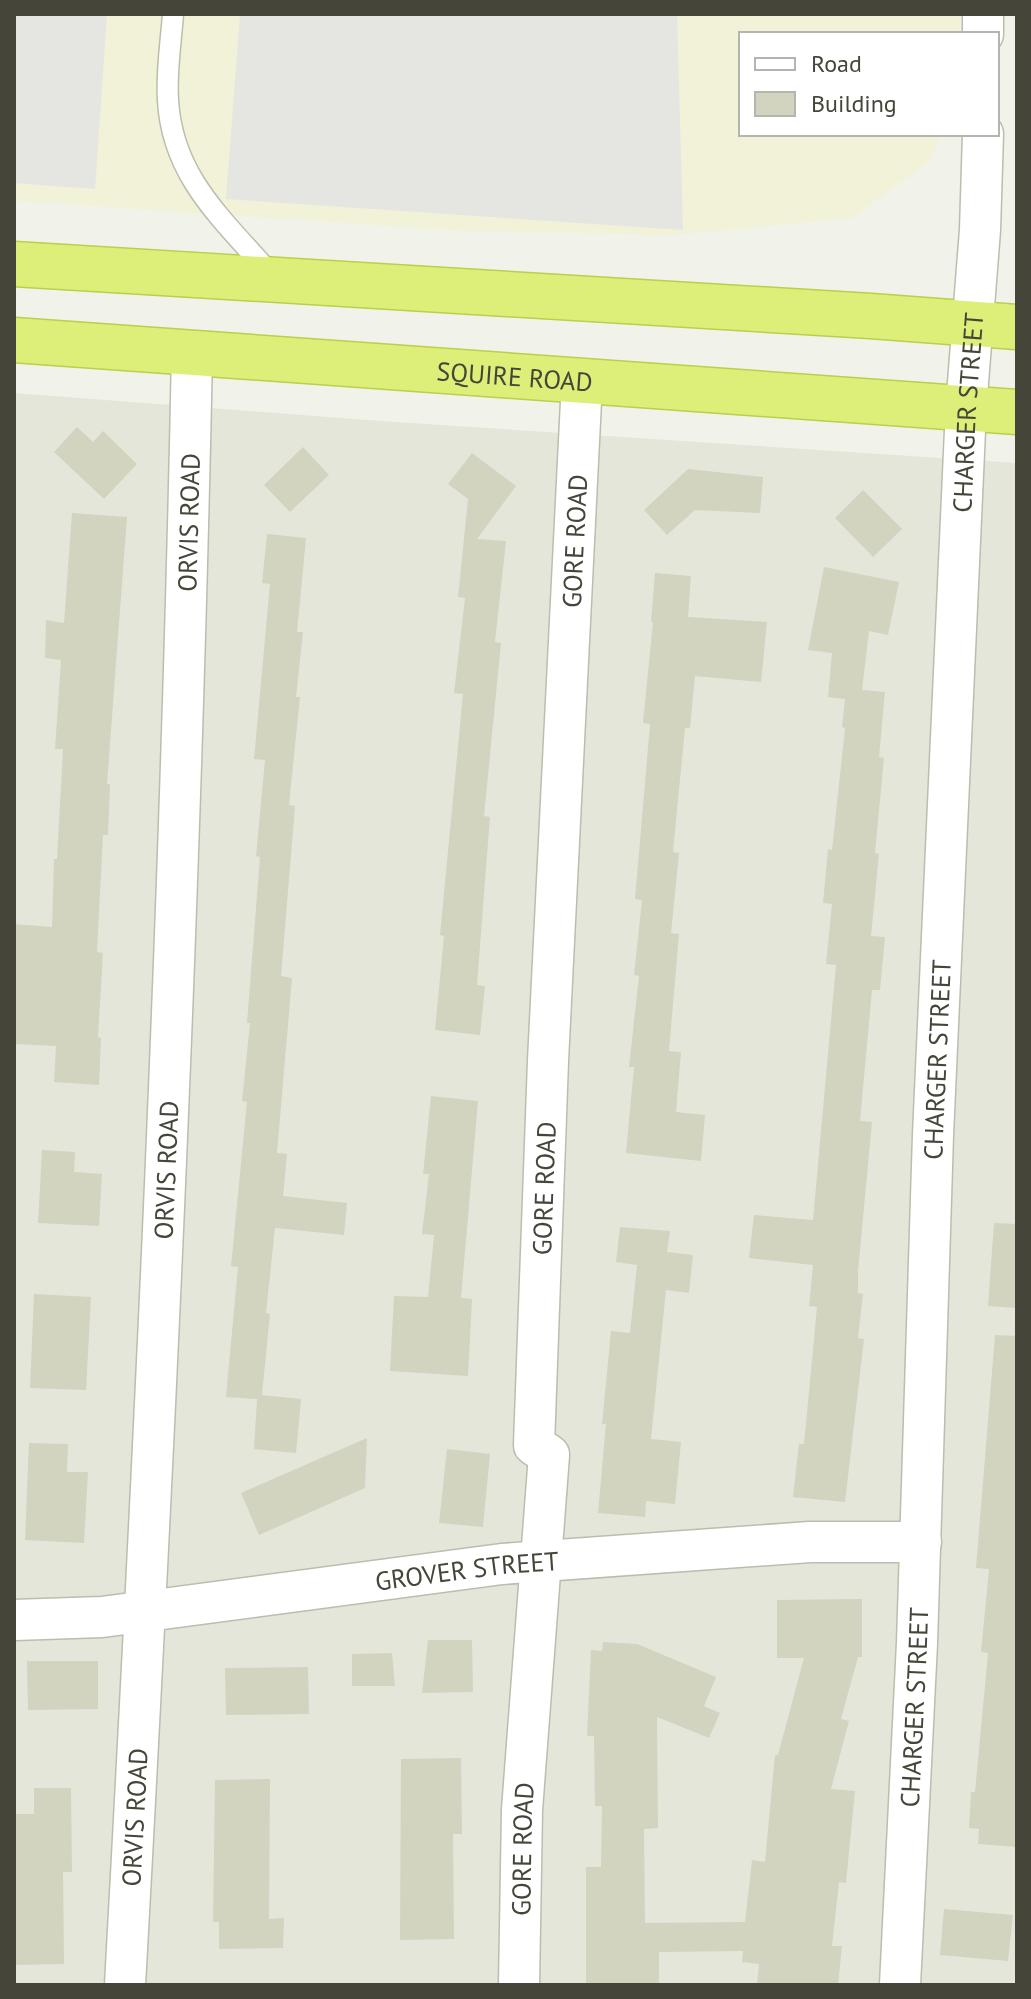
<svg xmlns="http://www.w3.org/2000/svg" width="1031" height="1999" viewBox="0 0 1031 1999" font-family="'PT Sans',sans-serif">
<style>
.residential{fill:#e4e6d9}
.commercial{fill:#f1f2d8}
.parking{fill:#e5e5e1}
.building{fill:#d2d4c0}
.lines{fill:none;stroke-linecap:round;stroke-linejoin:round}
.lane-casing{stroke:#bbbead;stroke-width:23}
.street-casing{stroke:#bbbead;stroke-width:43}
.highway-casing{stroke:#becd4a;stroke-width:47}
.lane{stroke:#fff;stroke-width:20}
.street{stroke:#fff;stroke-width:40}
.highway{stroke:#ddef79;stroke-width:44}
.labels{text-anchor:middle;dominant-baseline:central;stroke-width:6;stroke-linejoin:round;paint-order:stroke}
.street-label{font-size:26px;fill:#454639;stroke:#fff}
</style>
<rect width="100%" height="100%" fill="#f1f3ea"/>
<path class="residential" d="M14,393L381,421L1017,463V1985H14Z"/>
<path class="commercial" d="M14,14H960V34H741V134H942L928,162L853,218L675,235L466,231L14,201Z"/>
<path class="parking" d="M14,14H107L95,189L14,183Z
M240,14H677L683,230L226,199Z"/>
<path class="building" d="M77,427L93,442L103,431L137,464L104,499L54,452Z
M303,447L329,475L290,512L264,485Z
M472,453L516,486L477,539L506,541L495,642L501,643L484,816L490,817L477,985L485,986L480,1035L435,1030L444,936L440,935L463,694L454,693L465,598L458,597L468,499L448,484Z
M688,469L763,477L760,513L695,510L667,535L644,510Z
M863,490L902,529L873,557L835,518Z
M72,513L127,517L107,784H110L108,835H103L97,952L103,953L98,1037L101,1038L99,1085L54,1082L56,1046L14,1044V924L52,927L54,859H57L63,749H55L61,660L45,658L46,620L64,623Z
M267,534L306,538L297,632H303L296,697H300L289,805L295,806L281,976L292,978L277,1153L287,1154L283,1196L347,1203L344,1235L275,1228L266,1313L270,1314L262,1395L301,1399L296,1453L254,1449L257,1399L226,1397L238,1267L231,1266L247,1102L242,1101L250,1023H247L260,857L256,856L265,760L254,759L270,584L262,583Z
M824,567L899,582L888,635L869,631L862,690L885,692L879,757L884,758L875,853L879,854L871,936L885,937L880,990H872L860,1121L872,1122L858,1271V1293L863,1294L858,1338L864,1339L845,1502L793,1497L799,1444H804L817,1307L809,1306L813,1265L749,1258L754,1215L813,1220L836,965L826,964L832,904L823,903L828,849L832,850L845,728L842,727L845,699L828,697L832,653L808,650Z
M655,573L691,576L688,617L767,622L761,682L695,676L690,728H685L673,852L679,853L671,933L679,934L669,1051L681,1052L676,1112L705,1115L701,1161L626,1153L634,1067H629L639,976L634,975L642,900L635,899L650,724L643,723L653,622H651Z
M431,1096L478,1101L461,1298L472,1299L468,1376L390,1371L394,1296L428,1297L434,1235L422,1234L429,1174H423Z
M42,1150L75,1152L74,1172L102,1174L99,1226L38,1223Z
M994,1223L1017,1224V1308L988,1306Z
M620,1227L670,1231L667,1252L693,1255L689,1293L666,1290L651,1439L681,1442L675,1504L646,1501L645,1517L598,1513L606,1424H602L611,1331L630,1333L637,1265L616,1262Z
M34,1294L91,1297L86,1390L30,1388Z
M995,1335L1017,1336V1847L978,1844L979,1829L969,1828L971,1792H975L988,1653L981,1652L989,1569L976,1568Z
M367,1438L365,1488L259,1535L241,1493Z
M29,1443L68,1444L67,1472H88L84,1543L25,1540Z
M447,1449L490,1454L483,1527L439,1523Z
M862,1599V1657H858L841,1719L849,1721L831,1789L855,1791L846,1883L839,1882L832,1946H842L838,1985L757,1983L759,1964L742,1962L743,1951L659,1952V1985H586V1867H601L602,1806H595L594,1736H587L591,1650L602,1651L603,1642L637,1644L716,1677L704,1706L720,1713L709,1738L657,1717L658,1828L644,1829L645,1923L745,1922L752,1860L765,1862L775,1755H778L804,1658H777V1600Z
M428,1640H472L473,1692L422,1693Z
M392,1653L395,1686H352V1654Z
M27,1661H98V1709L28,1710Z
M308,1667L309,1714L226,1715L225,1668Z
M461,1758L462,1834H453L454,1939L400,1940L401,1759Z
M270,1779L269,1919L284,1918L283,1948L219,1949V1922H213L215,1780Z
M34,1788H71L72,1872H63L64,1964L14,1965V1814H34Z
M944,1909L1013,1915L1008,1961L940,1955Z"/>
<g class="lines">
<defs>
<path id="lane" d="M173,14C171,42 166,72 168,100C172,178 225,221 272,276"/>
<g id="street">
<path d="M983,34V14"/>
<path id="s1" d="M14,1620L102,1617L502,1564L810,1542H921"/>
<path id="s2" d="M125,1985C155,1441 181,898 192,353"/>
<path id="s3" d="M519,1985L522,1810L549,1455L534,1445L548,1061L582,381"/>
<path id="s4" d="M900,1985L917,1643L933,1135L966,408L980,230L983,134"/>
</g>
<g id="highway">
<path d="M14,264L871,316L1017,327"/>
<path id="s5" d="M14,340L1017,412"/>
</g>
</defs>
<use href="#lane" class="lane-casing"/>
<use href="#street" class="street-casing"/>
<use href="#highway" class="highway-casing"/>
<use href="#lane" class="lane"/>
<use href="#street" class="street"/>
<use href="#highway" class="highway"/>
</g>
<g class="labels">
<g class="street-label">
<text stroke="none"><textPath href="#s5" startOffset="502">SQUIRE ROAD</textPath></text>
<text stroke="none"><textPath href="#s4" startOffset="1574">CHARGER STREET</textPath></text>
<text stroke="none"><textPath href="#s2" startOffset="1464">ORVIS ROAD</textPath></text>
<text stroke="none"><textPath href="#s3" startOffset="1454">GORE ROAD</textPath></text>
<text stroke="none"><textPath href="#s4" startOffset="926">CHARGER STREET</textPath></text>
<text stroke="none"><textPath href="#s2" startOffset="816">ORVIS ROAD</textPath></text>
<text stroke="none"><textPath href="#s3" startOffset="806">GORE ROAD</textPath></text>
<text stroke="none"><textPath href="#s1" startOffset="456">GROVER STREET</textPath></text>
<text stroke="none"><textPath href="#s4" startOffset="278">CHARGER STREET</textPath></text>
<text stroke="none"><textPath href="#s2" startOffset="168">ORVIS ROAD</textPath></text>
<text stroke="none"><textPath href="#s3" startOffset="136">GORE ROAD</textPath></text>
</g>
</g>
<rect width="1031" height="1999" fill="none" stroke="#454639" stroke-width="32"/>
<rect x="739" y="32" width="260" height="104" fill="#ffffff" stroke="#b5b5b0" stroke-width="2"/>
<rect x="755" y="58" width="40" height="12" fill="#ffffff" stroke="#b5b5b0" stroke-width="2"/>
<text x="811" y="72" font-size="24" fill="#454639">Road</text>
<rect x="755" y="92" width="40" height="24" fill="#d2d4c0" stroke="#b5b5b0" stroke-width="2"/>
<text x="811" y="112" font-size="24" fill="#454639">Building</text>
</svg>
